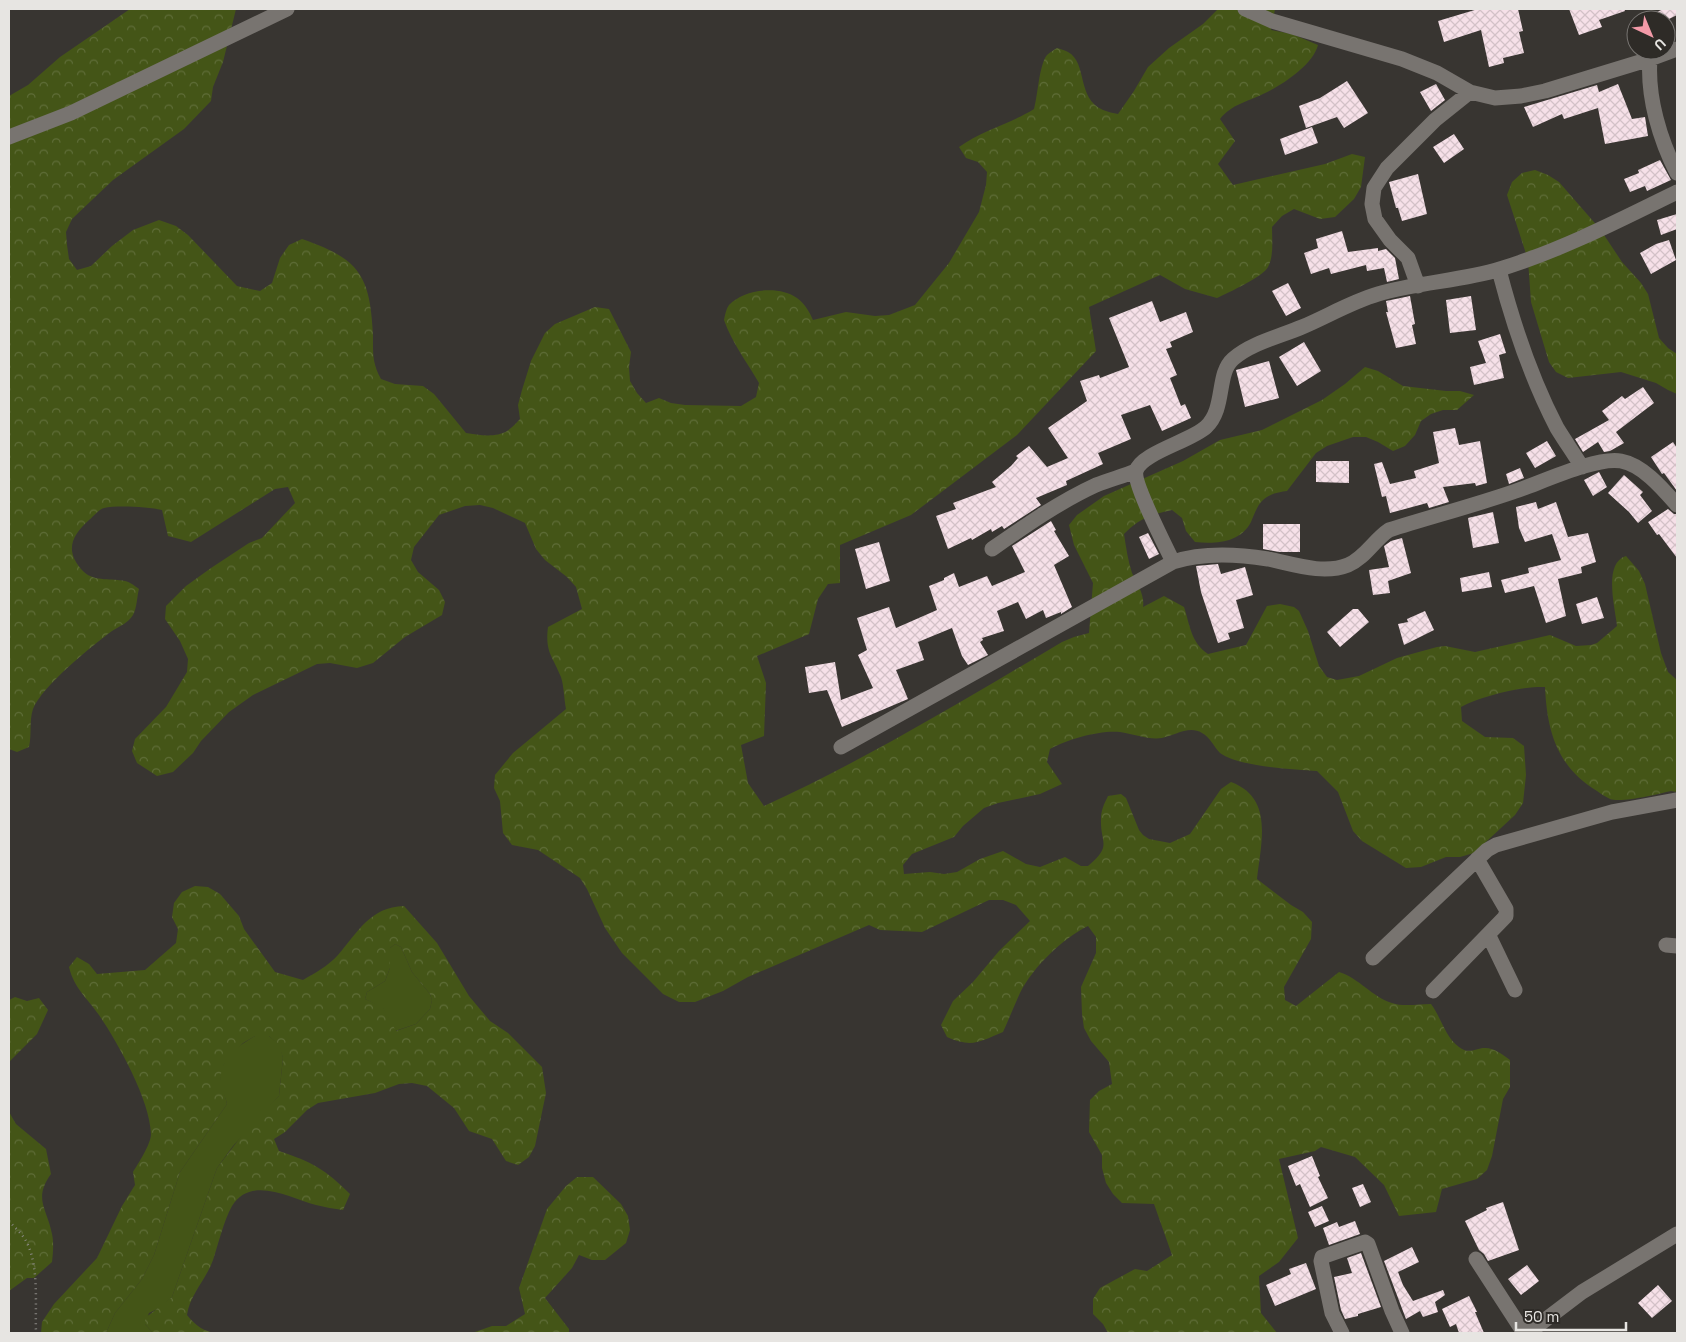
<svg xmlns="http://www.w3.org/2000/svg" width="1686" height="1342" viewBox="0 0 1686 1342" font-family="'Space Grotesk',sans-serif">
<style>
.green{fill:#445517}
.forest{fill:url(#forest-crowns);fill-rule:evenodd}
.building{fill:url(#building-cross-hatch)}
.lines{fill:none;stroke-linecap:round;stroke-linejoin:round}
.path{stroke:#8b8985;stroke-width:2.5;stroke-dasharray:1 4;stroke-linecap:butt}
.minor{stroke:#787470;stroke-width:15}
</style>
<defs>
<pattern id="forest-crowns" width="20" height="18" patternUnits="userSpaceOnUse" patternTransform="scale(1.25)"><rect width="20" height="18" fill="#445517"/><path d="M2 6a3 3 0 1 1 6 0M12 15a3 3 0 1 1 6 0" fill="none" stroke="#5f6d38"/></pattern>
<pattern id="building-cross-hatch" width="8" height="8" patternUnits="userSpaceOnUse" patternTransform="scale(1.25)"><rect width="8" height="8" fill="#f6e0e8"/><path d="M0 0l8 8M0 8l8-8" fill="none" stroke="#d3c1c7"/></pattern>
</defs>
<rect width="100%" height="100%" fill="#383531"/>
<path class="green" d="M395,944L401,947L412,972L430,994L432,1000L430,1009L416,1024L395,1031L383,1008L365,999L367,992L385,981L390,968V948Z
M255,1036H269L280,1045L283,1058L279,1096L233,1146L217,1168L172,1297L161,1307L149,1313L145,1324L153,1333H106L115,1313L142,1279L154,1255L180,1172L227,1104C225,1096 220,1085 220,1077C221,1058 241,1044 255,1036Z"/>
<path class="forest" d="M130,9H236L223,62L213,87L211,101L184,129L113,180L72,219L66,232L67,245L69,259L77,270L91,266L112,246L133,230L159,220L176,226L188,235L237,286L260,291L272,283L280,258L289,245L302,239C359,259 370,274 373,335C373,352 372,363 381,379L395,384L423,386L434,394L466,433C478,435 496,438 507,431C512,428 516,423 520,419L518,405L522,390L531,361L545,333L555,324L595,307L609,309L631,352L629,367L630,381L637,393L646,403L659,398L671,403L685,405L741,406L756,397L759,383C747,362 732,343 724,320C725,315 726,309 729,305C744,289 779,285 797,298C805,304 809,311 813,320L846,312L875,316L889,315L915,305L949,263L979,212L986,185L987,172L978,162L966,158L959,147C982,130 1010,124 1034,109C1038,95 1039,65 1047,55C1050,52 1054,50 1057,48C1060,49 1065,50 1068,52C1088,63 1076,98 1103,110C1108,112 1113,113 1118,114L1134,91L1148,67L1169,48L1203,24L1218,9H1275L1271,30L1292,34L1318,45C1313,65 1281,86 1263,94C1247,102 1232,104 1220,119L1235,141L1218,164L1233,185L1325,164L1352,154L1365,157L1361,187L1354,199L1335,217L1320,219L1294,209L1282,216L1272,227C1272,240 1274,256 1268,267C1264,276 1228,293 1217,298L1185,289L1160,275L1089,307L1096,351L1017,435L911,515L840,545V583L828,584L818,599L809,634L757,656L766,683L764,736L741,745L748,783L764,806C867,759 964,700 1062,642L1074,637L1089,633L1093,583L1074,545L1069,525L1077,515L1104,496L1183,461L1220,440L1262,430L1322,400L1345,384L1365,367L1378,371L1403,386L1446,391H1460L1474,395L1457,410H1443L1431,414L1421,421L1415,435L1405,446L1393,451L1378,442L1366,437H1353L1327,446L1316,453L1287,491C1279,492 1268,494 1262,501C1257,506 1254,515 1251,522C1240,543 1216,544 1195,542L1186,531L1182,518L1172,510C1150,515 1140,518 1124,534C1126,547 1128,561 1132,573C1137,584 1145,595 1143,607L1164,596L1184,607C1190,625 1191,643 1208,654L1246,645L1267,606L1280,604L1294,607L1299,611L1308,631L1319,666L1327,677L1337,680L1359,676L1397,658L1437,647L1445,646L1475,652L1550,635L1576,646L1591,645L1597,643L1617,626C1615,607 1603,563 1626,556L1639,571L1645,584L1661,653L1668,672L1677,680V792L1671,791C1658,794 1622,803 1610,799C1606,797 1601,794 1597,791C1557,767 1547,731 1545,687C1522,686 1482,696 1461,707L1462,721L1485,737L1513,738L1524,746L1526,775L1523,803L1515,815L1474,853L1460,857H1446L1421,867L1406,868L1362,841L1353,831L1338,792L1317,771C1293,769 1239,767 1220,753C1214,747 1210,737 1202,733C1189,725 1174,736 1162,738C1149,740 1133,734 1120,732C1100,730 1068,739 1050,749L1047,762L1062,784L1040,794L998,803L984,808L963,826L954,837L912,854L903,865L904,874L930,872L944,874L957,872L980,859L1003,851L1026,864L1040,867L1065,857L1081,866H1088C1113,845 1100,844 1101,819C1101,810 1104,804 1108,796L1121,794L1126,798L1139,830L1143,835L1149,839L1170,843L1190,834L1221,789L1231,782C1274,798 1261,842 1257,879L1291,905L1303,912L1312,922L1311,939L1284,987L1285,1000L1296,1006L1339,972C1359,978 1372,997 1392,1003C1403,1007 1419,1004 1431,1004C1441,1017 1445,1037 1459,1047C1469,1055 1475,1048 1485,1048C1495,1048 1503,1055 1510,1060V1087L1503,1099L1492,1156L1487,1170L1477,1179L1442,1189L1436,1212L1399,1216L1384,1185L1355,1157L1321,1147L1315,1151L1279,1159L1298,1238L1279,1262L1259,1276L1261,1313L1277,1333H1108L1103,1324L1093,1314V1299L1100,1288L1135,1269L1147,1271L1172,1255L1154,1204L1122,1203L1113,1194L1106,1183L1102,1168V1155L1089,1132L1090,1100L1099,1091L1112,1084L1109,1062L1091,1041L1084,1028L1082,1014L1081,987L1096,953V937L1088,926C1062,939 1033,967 1020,993C1014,1006 1009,1019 1003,1032C979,1042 972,1048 947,1037L941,1025L953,1001L973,982L999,951L1030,921L1016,905L1003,900H989L922,932L880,930L869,925L748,977L723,991L695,1002H679L663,994L622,953L605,928L587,889L580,878L538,850L512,845L503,833L500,801L494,788L495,775L513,753L566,709C564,699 564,686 561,677C552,655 545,652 548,627L582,609L576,587L567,577L545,560L536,549L525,523L493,508L480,505L465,506L439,515L414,547L411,560L418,572L439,590L445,602L442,615L405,637L373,663L357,668L330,663L317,664L253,695L229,712L201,741L193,753L173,772L157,776L137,763L132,751L135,739L166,707L187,672L188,659L180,641L165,619L166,606L186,586L211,568L249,543L262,538L295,503L288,487L275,489L191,542L168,536L162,510C149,507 117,505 104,508C99,509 94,516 89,520C71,536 64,552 84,572C95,582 112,578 125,581C130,582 135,586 139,589C137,596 137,608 133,615C128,623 120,626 112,631C92,646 42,686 33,709C29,721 32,734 29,747L17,752L9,749V96L28,85L60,57Z
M1535,170L1548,175L1559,182L1600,229L1622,262L1641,283L1648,294L1659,338L1668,348L1677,354V394L1668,390L1656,383L1621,372L1568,378L1556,372L1549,362L1531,302L1528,260L1507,195L1512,182L1522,173Z
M195,886L208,887L220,894L239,916L244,929L275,972L303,980C315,973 328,966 338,955C358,932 370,907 404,906L437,943L469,996L490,1021L508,1033L542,1067L546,1093L535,1146L529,1157L518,1165L506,1161L492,1139L469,1131L454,1108L427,1086L412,1083L399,1084L375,1093L318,1103L307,1110L285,1132L274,1139L279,1151C312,1162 325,1169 350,1194L343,1210C334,1209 325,1207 316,1205C290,1198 251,1175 232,1206C224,1220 218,1245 213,1260C206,1280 190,1294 187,1315C196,1326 204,1332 217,1333H153L145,1324V1318L172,1297L217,1168L249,1126L279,1096L283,1058L279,1045L269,1036H255L243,1043L224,1064L220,1077L227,1104L180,1172L154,1255L142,1279L115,1313L106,1333H41L42,1322L54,1304L97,1258L122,1206L135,1185L133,1172C138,1164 151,1144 151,1134C150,1100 118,1043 99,1015C87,998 74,988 69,967L77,957L89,964L97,974L145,970L176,943L178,929L172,917L174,903L182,892ZM395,944L401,947L412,972L430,994L432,1000L430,1009L416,1024L396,1031L383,1007L365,999L367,992L385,981L390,968V948Z
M15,997L27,1001L39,998L48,1010L37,1034L9,1062V1000Z
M9,1112L16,1124L46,1149L51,1174C33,1199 47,1208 52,1234C54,1243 53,1253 52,1262L34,1278H27L9,1291Z
M577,1177H593L621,1204L628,1216L630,1230L626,1243L605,1260H592L579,1255L572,1268L545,1298L569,1329V1333H472L492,1326H506L525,1314L519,1288L547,1209L566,1186Z"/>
<path class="building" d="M1478,9H1518L1523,31L1519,32L1524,53L1503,58L1504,63L1489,67L1481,30L1444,42L1438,21Z
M1569,9H1624L1625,11L1599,20L1602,27L1579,35Z
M1663,9H1677V15L1667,20H1641Z
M1347,81L1368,113L1344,128L1337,117L1306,128L1299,106L1320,98Z
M1436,84L1445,100L1431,111L1420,92Z
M1618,84L1632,119L1645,117L1648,136L1605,144L1598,108L1564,119L1562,114L1533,127L1524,107L1597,85L1599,92Z
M1312,127L1318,143L1285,155L1280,139Z
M1454,134L1464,149L1444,163L1433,147Z
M1660,160L1671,180L1647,191L1645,186L1630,192L1624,179L1639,173L1638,170Z
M1418,174L1427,214L1402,221L1398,208H1396L1389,182Z
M1677,214V229L1661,235L1657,220Z
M1342,231L1348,252L1378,248V251L1386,249L1395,258L1399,279L1387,282L1384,268L1367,271L1366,265L1331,274L1329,268L1311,274L1304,253L1318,248L1316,239Z
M1669,240L1676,260L1651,274L1640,253L1656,244Z
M1288,283L1301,308L1286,316L1272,291Z
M1410,296L1415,324L1412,325L1416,344L1396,348L1386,312H1388L1386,301Z
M1471,296L1476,330L1450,333L1446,300Z
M1152,301L1160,322L1186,312L1193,332L1170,342L1172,347L1166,349L1177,375L1170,378L1181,406L1185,404L1191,418L1162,431L1150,405L1121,415L1131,439L1098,453L1103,464L1066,481L1067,485L1036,498L1041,505L1004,529L1002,526L992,532L991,529L972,540L971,538L948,549L936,516L956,509L953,503L996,487L992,482L1011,466L1018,458L1016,456L1029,446L1047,467L1068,458L1048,428L1087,401L1080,381L1099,375L1100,378L1129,367L1109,318Z
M1500,334L1506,353L1499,355L1504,378L1474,385L1470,367L1486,363L1478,341Z
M1304,342L1321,371L1297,386L1279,357Z
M1269,361L1279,398L1245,407L1236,370Z
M1643,387L1654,403L1616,432L1624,443L1610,451L1604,452L1598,442L1583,452L1575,439L1609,420L1602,411L1622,396L1625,399Z
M1455,428L1459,445L1480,441L1487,483L1476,486L1475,483L1443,487L1449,502L1429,508L1427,503L1390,513L1386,496L1382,497L1374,464L1382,462L1390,484L1416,478L1414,471L1439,463L1433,432Z
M1547,441L1556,456L1535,468L1526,453Z
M1673,442L1677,448V491L1664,473L1662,474L1651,457Z
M1316,461H1349V483L1316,482Z
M1520,468L1524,478L1509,484L1506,474Z
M1599,472L1607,487L1593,496L1584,480Z
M1624,475L1643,492L1640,495L1652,511L1638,523L1629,512L1608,493Z
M1536,502L1538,509L1556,502L1568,537L1588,533L1596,562L1581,567L1582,573L1558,579L1566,616L1546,623L1534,586L1505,593L1501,580L1529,573L1528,568L1561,560L1552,534L1525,542L1519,528L1516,507Z
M1668,509L1674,514H1677V558L1659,534L1657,535L1648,522Z
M1493,512L1499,543L1473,548L1468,518Z
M1051,521L1056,530L1054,531L1069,556L1054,565L1072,607L1061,614V612L1046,618L1043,610L1026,619L1018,602L997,611L1004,631L982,638L983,640L980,642L988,655L968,665L962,656L952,628L918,642L924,660L896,670L908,699L842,727L827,690L809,693L805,667L835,662L841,700L873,688L858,655L867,650L857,618L889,607L896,628L937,610L929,586L944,580V578L954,573L959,587L987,576L992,586L1025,572L1012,546Z
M1263,524H1300V552H1279L1263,549Z
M1148,533L1159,554L1149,559L1139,537Z
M1402,538L1411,573L1388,581L1390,593L1373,595L1369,570L1389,567L1384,546L1391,541Z
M879,542L890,581L866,589L855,549Z
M1218,564L1221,574L1245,567L1253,595L1236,600L1244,628L1228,633L1230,639L1218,643L1201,592L1196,566Z
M1489,572L1492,587L1462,592L1460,578Z
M1597,597L1604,618L1582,624L1576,604Z
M1353,609H1358L1369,622L1340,647L1327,632Z
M1425,611L1434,630L1404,645L1398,624L1408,622L1407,619Z
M1312,1156L1320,1176L1318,1177L1328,1198L1310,1207L1300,1184L1296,1186L1288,1166Z
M1363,1184L1371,1202L1360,1207L1352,1188Z
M1503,1202L1519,1250L1488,1261L1484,1254L1479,1250L1465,1221L1487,1210L1486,1208Z
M1322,1206L1329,1221L1315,1227L1308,1212Z
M1355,1221L1360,1234L1329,1245L1323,1228L1337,1222L1339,1227Z
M1412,1247L1419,1262L1398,1272L1403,1285L1413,1301L1443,1290L1445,1295L1435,1302L1438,1312L1423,1317L1420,1311L1406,1319L1384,1261Z
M1361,1253L1381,1307L1358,1314V1316L1345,1319L1341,1310L1334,1277L1352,1273L1347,1258Z
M1306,1263L1316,1289L1275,1306L1266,1285L1291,1274L1289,1269Z
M1527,1265L1539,1281L1521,1295L1508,1279Z
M1658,1285L1672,1301L1652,1318L1638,1303Z
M1469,1296L1477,1312H1475L1484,1333H1459L1456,1324L1450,1327L1442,1309Z"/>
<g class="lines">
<path class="path" d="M9,1221C15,1228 24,1235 28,1245C39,1269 35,1307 36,1333"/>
<path class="minor" d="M1245,9L1272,21L1402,59L1437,73L1470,92L1495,98L1521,96L1545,91L1650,59L1677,49
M1650,59C1647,97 1660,140 1677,173
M9,137L71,113L287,9
M1499,270C1513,324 1531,378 1557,428C1565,441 1574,454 1582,467
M1418,286L1408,258L1390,240L1375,219L1372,204L1374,188L1387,168L1435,120L1470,92
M992,549C1025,526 1059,502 1096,485C1109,480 1123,476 1136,471
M1173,562C1166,547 1133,483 1136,471C1141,453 1191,441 1206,427C1226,408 1216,374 1233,359C1251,343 1281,336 1302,327C1328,316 1351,302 1378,294C1417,282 1462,281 1500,269C1562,250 1620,220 1677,192
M841,747L1173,562C1203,552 1237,554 1268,559C1293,564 1323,575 1348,565C1365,558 1374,540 1389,530C1430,517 1472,506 1513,492C1538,484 1596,456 1621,461C1643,465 1663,489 1677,505
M1489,936L1515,990
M1666,945L1677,946
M1373,958L1487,850L1496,845L1612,812L1677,800
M1433,991L1506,916V909L1477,859
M1476,1259L1524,1333
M1342,1333L1332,1313L1321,1261L1322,1257L1365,1242L1368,1244L1392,1311L1402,1333
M1528,1333L1582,1292L1677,1234"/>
</g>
<rect width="1686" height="1342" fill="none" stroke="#e7e5e2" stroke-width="20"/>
<g transform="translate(1651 35) rotate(136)"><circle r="24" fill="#2e2b27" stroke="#787572"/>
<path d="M0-4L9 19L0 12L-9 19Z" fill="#f39aa8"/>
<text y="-8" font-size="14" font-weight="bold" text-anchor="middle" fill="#e7e5e2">U</text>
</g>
<path d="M1516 1322v8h110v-8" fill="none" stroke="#e7e5e2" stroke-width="2.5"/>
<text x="1524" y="1322" font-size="15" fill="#e7e5e2" stroke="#2e2b27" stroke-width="4" paint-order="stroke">50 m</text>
</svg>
